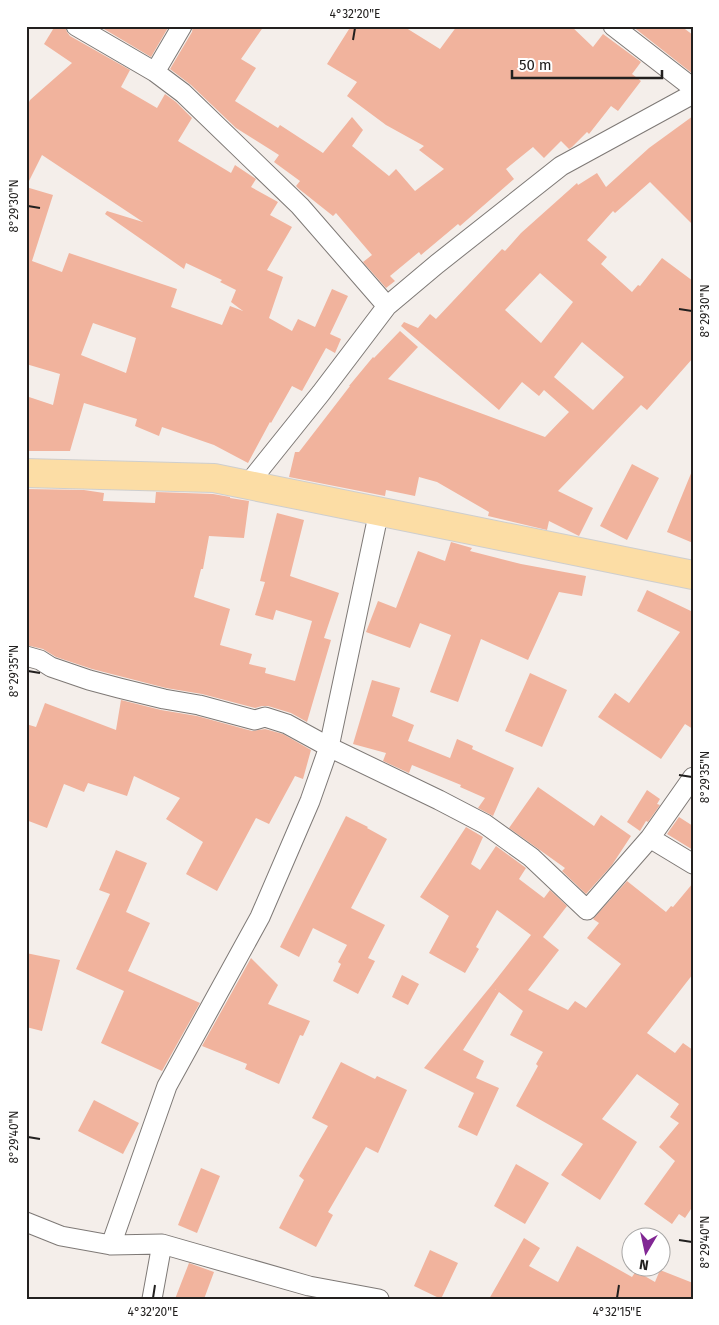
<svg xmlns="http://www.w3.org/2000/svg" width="719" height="1325" viewBox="0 0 719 1325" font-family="'Fira Sans',sans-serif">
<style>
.building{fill:#f1b39d;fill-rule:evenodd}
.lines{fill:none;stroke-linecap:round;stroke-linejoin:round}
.street-casing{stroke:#7e7976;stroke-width:21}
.primary-casing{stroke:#cecece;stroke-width:30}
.street{stroke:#fff;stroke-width:19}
.primary{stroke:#fcdda5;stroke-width:28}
.ticks{fill:none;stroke:#22201f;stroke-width:2}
.neatline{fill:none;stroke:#22201f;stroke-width:2}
.ticks-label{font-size:12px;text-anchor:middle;fill:#22201f}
</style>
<rect width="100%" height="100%" fill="#f4eeea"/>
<path class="building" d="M55,26H65L67,32L70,36L130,70L121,87L157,108L165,94L176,102L192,118L178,141L231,173L235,165L256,179L251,187L278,202L270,215L292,227L267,270L283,277L269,318L292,331L298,319L315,327L332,289L348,296L330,334L341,339L335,353L326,348L302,391L292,386L271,423L270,422L248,463L214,445L162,427L159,436L135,426L137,419L84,403L70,451H26V396L53,405L60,374L26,364V187L53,195L32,261L62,272L69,253L177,289L171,307L222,325L230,306L243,311L231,302L236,290L220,282L222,280L186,263L184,269L105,214L107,211L143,222L42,155L26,187V108L30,100L72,63L44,44ZM93,323L136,338L126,373L81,355Z
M99,26H169L151,57Z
M193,26H264L241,59L256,68L235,101L278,128L280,125L323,153L352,117L363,130L352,146L389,176L396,169L415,191L444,169L419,150L424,146L386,125L347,96L357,82L327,64L351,26H403L440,49L457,26H571L593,47L603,34L641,62L632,74L641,81L618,111L611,106L589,134L587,132L572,147L569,149L561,141L544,158L533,147L506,169L514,179L460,226L458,224L421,255L419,252L390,276L395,281L386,288L363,262L372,255L336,213L333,216L299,189L296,186L300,181L274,162L279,155L236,128L191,85L170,69L192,32Z
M632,26H681L693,35V74Z
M693,116V225L650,182L615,213L613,211L587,240L607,257L601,264L632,292L638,285L640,286L662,258L693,281V358L647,410L641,405L558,491L593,508L579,536L549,521L547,530L488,516L489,512L437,482L419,477L415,496L386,490L385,496L289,477L295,452H299L350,386H349L373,357L374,358L400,331L418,347L388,379L545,437L569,412L544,390L539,396L522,382L499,410L401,326L404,322L418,328L430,314L436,319L502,249L505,251L521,233L577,183L578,185L597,173L606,187L649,148ZM540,273L573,302L541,343L505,310ZM582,342L624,377L593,410L554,377Z
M632,464L659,478L627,540L600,526Z
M692,471H693V543L667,532Z
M26,489L84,490L104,493L103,501L155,503L156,492L213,494L230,497V498L249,501L244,538L209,536L203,569H201L194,597L230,609L220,645L252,654L249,664L266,668L265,673L295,681L312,621L276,610L273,620L255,615L265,582L260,581L277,513L304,520L290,576L339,593L324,638L331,640L307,722L291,713L268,706H262L255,708L202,694L166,688L92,669L56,657L43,649L26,645Z
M451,542L472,548L470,551L521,564L586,576L582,596L559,592L528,660L481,639L458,702L430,692L451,635L420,623L410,648L366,632L378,601L396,608L418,551L445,561Z
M647,590L693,612V729L685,724L661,759L598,717L615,693L629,703L680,632L637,611Z
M530,673L567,690L542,747L505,731Z
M372,680L400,688L392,716L414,725L408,741L450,758L457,739L473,746L472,749L514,768L493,816L478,808L485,798L460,787L461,785L412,765L409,773L383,761L386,753L353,744Z
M121,700L161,710L197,716L252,731L265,729L283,734L311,750L303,779L295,776L269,824L256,818L217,891L186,874L203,842L166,819L180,798L134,776L127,796L88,783L84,792L64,784L47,828L26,820V724L36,727L45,703L116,730Z
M538,787L594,826L601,815L631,836L612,865L586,894L562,871L565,868L509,828Z
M647,790L660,799L657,804L660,805L648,822L646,821L640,831L627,822Z
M346,816L368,827L367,828L387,839L351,908L385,925L368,958L375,961L358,994L333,981L341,964L338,962L347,945L313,928L299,957L280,947Z
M679,817L693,826V850L667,834Z
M466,827L483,837L471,864L480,870L496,846L526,868L519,879L544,898L550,890L567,906L543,937L559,950L528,990L568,1010L575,1001L586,1008L621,964L587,938L599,923L593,919L627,881L666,912L671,906L673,907L693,883V974L647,1033L675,1053L683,1043L693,1050V1206L685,1218L679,1214L672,1224L644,1204L675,1161L659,1147L679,1123L670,1117L679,1104L637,1074L602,1119L637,1142L600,1200L561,1175L583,1144L516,1106L538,1066L536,1064L543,1052L510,1035L523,1011L499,992L463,1050L484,1061L476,1078L499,1088L477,1136L458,1127L474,1093L424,1068L491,986L496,990L491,986L531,935L497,910L476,947L479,949L465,973L429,953L449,916L420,897Z
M116,850L147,863L126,912L150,923L128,971L200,1003L162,1071L101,1043L124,991L76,969L110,894L99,890Z
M26,953L60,960L42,1031L26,1027Z
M251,958L278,985L268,1004L310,1021L303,1036L300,1035L279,1084L245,1069L247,1064L202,1046Z
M402,975L419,984L408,1005L392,997Z
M341,1062L375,1079L377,1076L407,1090L378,1153L366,1147L328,1212L333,1215L316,1247L279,1228L304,1180L299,1176L328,1126L312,1118Z
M94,1100L139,1123L123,1154L78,1131Z
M516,1164L549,1183L525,1224L494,1206Z
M201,1168L220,1176L197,1233L178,1225Z
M524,1238L540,1248L529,1266L558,1282L577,1246L632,1277L636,1271L655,1282L660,1270L693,1283V1299H489Z
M430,1250L458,1263L441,1299L414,1286Z
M189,1263L214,1272L204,1299H175Z"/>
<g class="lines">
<defs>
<path id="street" d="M76,26L155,72L183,93L300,206L387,306
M613,26L693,88
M155,72L182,26
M248,484L321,393L387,306L437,264L561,166L693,94
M26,656L40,660L51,667L89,680L119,688L164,699L199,705L255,720L265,717L287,724L329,747L439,800L485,824L531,857L587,910L650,838L693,777
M650,838L693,864
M26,1222L61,1236L111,1245L162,1244L309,1286L379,1299
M111,1245L167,1086L260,917L310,801L329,747L379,511
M152,1299L162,1244"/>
<path id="primary" d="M26,473L214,478L693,575"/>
</defs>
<use href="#street" class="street-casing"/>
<use href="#primary" class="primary-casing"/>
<use href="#street" class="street"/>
<use href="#primary" class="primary"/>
</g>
<path class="ticks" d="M353,40L355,28M28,206L40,208M679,309L692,311M28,671L40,673M679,775L692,777M28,1137L40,1139M679,1240L692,1242M153,1298L155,1285M617,1298L619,1285"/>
<rect width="719" height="1325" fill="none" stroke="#ffffff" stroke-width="55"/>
<g transform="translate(646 1252) rotate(189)"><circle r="24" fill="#ffffff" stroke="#a7a6a5"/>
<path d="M0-4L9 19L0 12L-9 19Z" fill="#812794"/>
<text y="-8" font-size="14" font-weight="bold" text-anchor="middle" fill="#22201f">N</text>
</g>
<path d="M512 70v8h150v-8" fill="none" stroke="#22201f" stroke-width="2.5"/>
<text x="519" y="70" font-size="15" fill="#22201f" stroke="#ffffff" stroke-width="4" paint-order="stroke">50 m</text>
<rect x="28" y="28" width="664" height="1270" class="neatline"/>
<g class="ticks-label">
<text x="355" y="18">4°32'20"E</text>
<text transform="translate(14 206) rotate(-90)" y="4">8°29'30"N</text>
<text transform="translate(705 311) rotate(-90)" y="4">8°29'30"N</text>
<text transform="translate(14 671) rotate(-90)" y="4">8°29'35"N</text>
<text transform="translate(705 777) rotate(-90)" y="4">8°29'35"N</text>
<text transform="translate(14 1137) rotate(-90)" y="4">8°29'40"N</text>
<text transform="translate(705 1242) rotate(-90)" y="4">8°29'40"N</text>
<text x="153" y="1316">4°32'20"E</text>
<text x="617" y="1316">4°32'15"E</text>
</g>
</svg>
